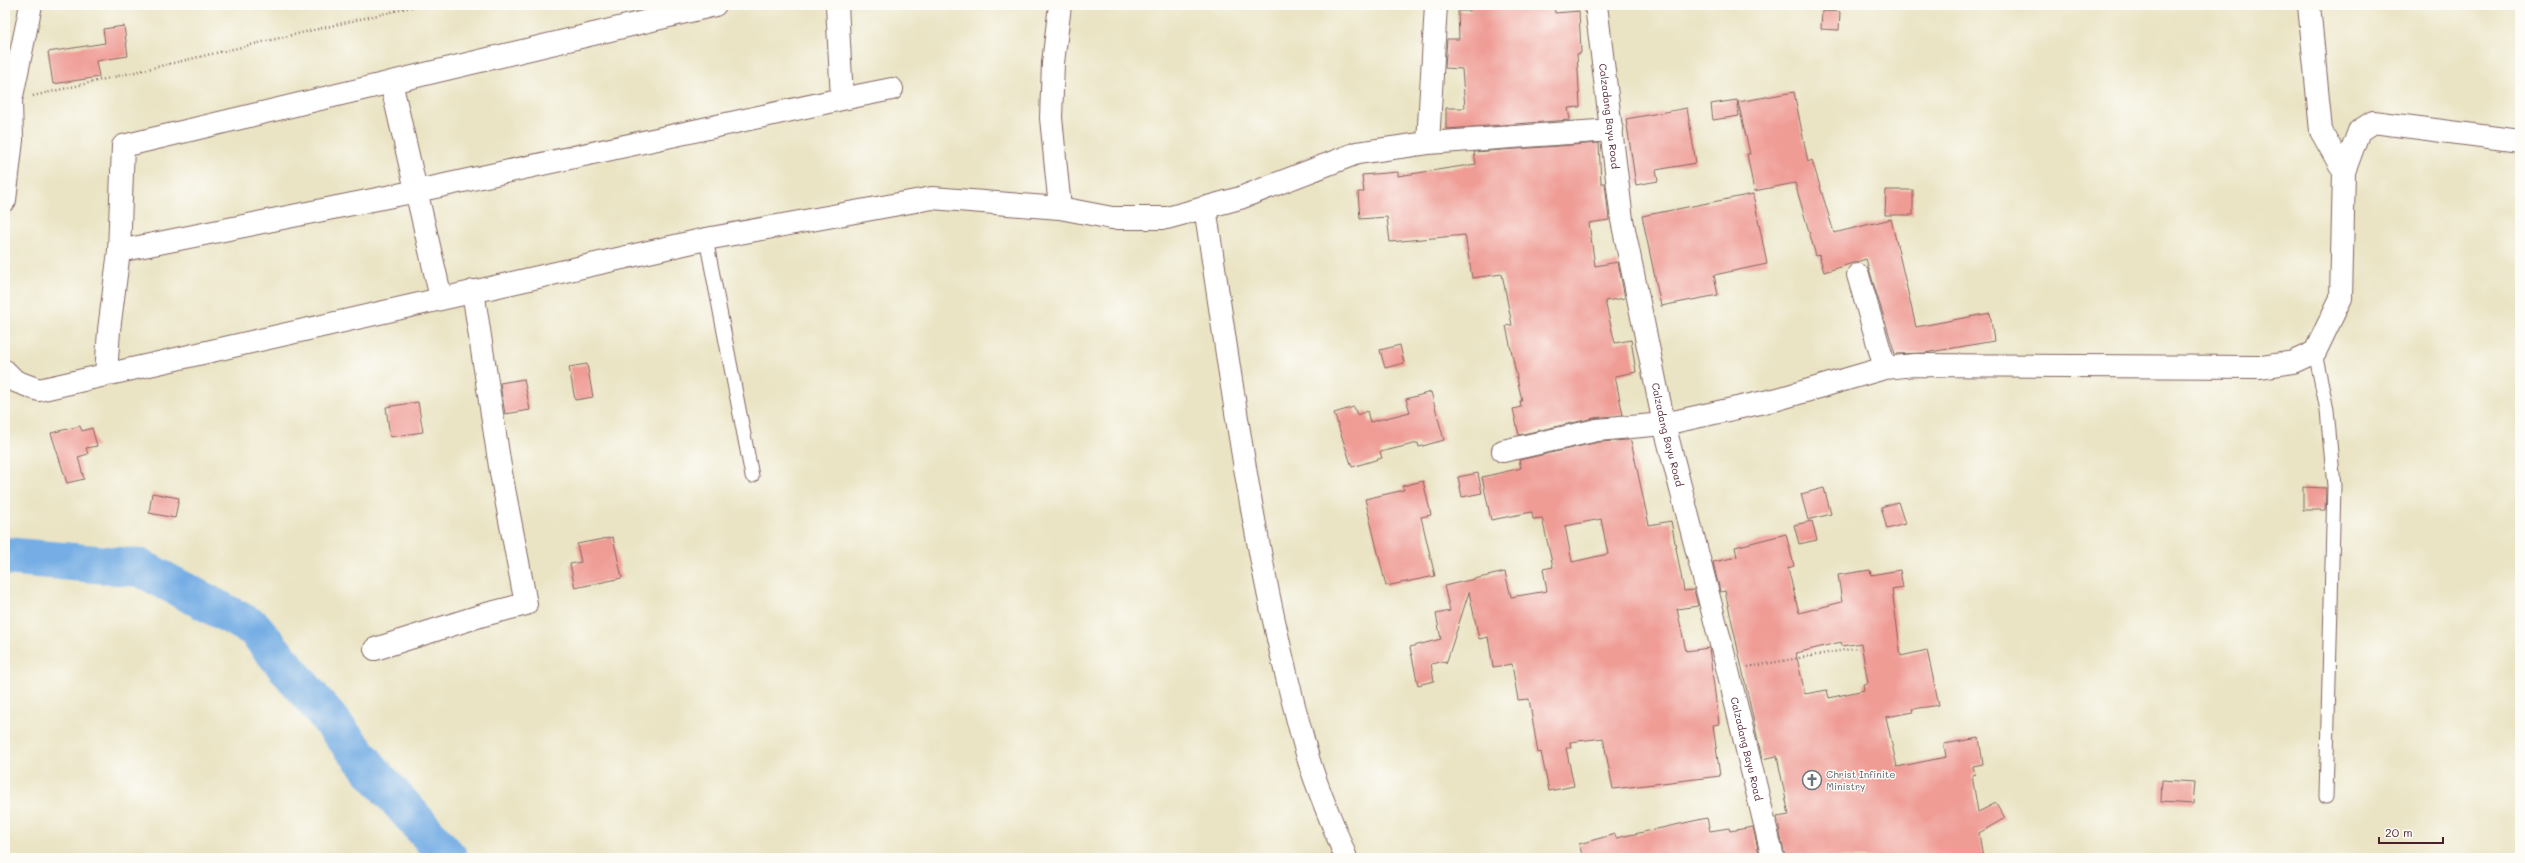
<svg xmlns="http://www.w3.org/2000/svg" width="2525" height="863" viewBox="0 0 2525 863" font-family="Mali,sans-serif">
<style>
.lines{fill:none;stroke-linecap:round;stroke-linejoin:round}
.river{stroke:#75ade4;stroke-width:38}
.building{fill:#ef9c95;fill-rule:evenodd}
.service-casing{stroke:#826461;stroke-width:15}
.minor-casing{stroke:#826461;stroke-width:24}
.tertiary-casing{stroke:#826461;stroke-width:24}
.path{stroke:#826461;stroke-width:2.5;stroke-dasharray:1 3;stroke-linecap:butt}
.service{stroke:#fff;stroke-width:13}
.minor{stroke:#fff;stroke-width:22}
.tertiary{stroke:#fff;stroke-width:22}
.labels{text-anchor:middle;dominant-baseline:central;stroke-width:3;stroke-linejoin:round;paint-order:stroke}
.street-label{font-size:10px;fill:#4a1f2b;stroke:#fdfcf7}
.worship-label{font-size:10px;fill:#5b616d;stroke:#fdfcf7;text-anchor:start}
</style>
<rect width="100%" height="100%" fill="#fdfcf7"/>
<filter id="ink" filterUnits="userSpaceOnUse"><feTurbulence type="fractalNoise" baseFrequency=".025" numOctaves="2"/><feDisplacementMap in="SourceGraphic" scale="8" xChannelSelector="R" yChannelSelector="G"/><feConvolveMatrix kernelMatrix="1 2 1 2 8 2 1 2 1" color-interpolation-filters="sRGB"/></filter>
<filter id="wash" filterUnits="userSpaceOnUse"><feTurbulence type="fractalNoise" baseFrequency=".012" numOctaves="4" result="noise"/><feDisplacementMap in="SourceGraphic" scale="16" xChannelSelector="R" yChannelSelector="G"/><feGaussianBlur stdDeviation="0.9" result="paint"/><feColorMatrix in="noise" values="0 0 0 0 0 0 0 0 0 0 0 0 0 0 0 0 0 1.4 0 .05"/><feComposite in="paint" operator="in"/></filter>
<g filter="url(#wash)">
<rect width="100%" height="100%" fill="#eae4c4"/>
<g class="lines">
<path class="river" d="M5,556L141,568L254,628L373,772L449,858"/>
</g>
<g id="blocks">
<path class="building" d="M1470,5H1554L1555,13L1579,11L1581,53L1577,54L1580,107L1568,108L1570,120L1446,129V108H1465L1462,69L1445,68L1447,39H1459L1458,11H1470Z
M1822,11L1840,12L1839,30L1821,29Z
M124,26L128,56L96,61L99,77L53,84L48,52L105,43L103,29Z
M1794,92L1808,162L1812,160L1834,233L1891,219L1916,327L1990,313L1994,341L1925,353L1895,354L1866,259L1824,272L1819,255L1816,256L1795,183L1754,191L1747,154H1750L1738,102Z
M1737,100L1739,116L1713,120L1711,104Z
M1687,108L1696,163L1656,170L1658,181L1636,185L1626,119Z
M1599,143L1601,183H1605L1609,220L1589,223L1595,266L1618,262L1625,298L1605,301L1615,343L1631,340L1636,372L1615,376L1623,415L1594,418L1519,435L1513,409L1521,407L1520,401H1522L1506,326L1512,325L1502,274L1472,278L1465,235L1390,242L1387,217L1360,219L1358,192H1364L1362,175L1398,172V176L1476,164L1474,152Z
M1886,190H1913V215H1885Z
M1753,194L1767,264L1714,275L1718,295L1661,306L1642,216Z
M1400,345L1404,363L1385,368L1380,350Z
M587,364L593,397L575,400L569,367Z
M524,379L530,410L505,414L500,383Z
M1431,392L1444,440L1419,447L1418,443L1380,452L1382,458L1352,467L1334,413L1354,407L1357,415L1367,411L1370,422L1410,412L1406,399Z
M418,402L423,432L390,437L386,407Z
M80,426L82,431L92,428L97,446L86,448L88,454L78,457L84,479L67,483L51,433Z
M1628,440L1631,441L1649,525L1671,521L1684,591L1694,590L1698,606L1677,609L1686,651L1709,648L1719,724L1713,725L1720,776L1613,789L1603,738L1570,742L1571,748H1566L1574,786L1549,791L1541,752L1538,753L1529,699L1518,700L1512,664L1493,667L1488,637L1479,639L1469,592L1446,664V661L1431,664L1434,681L1418,685L1410,647L1441,639L1436,614L1450,611L1444,586L1505,572L1511,597L1547,591L1543,569L1553,567L1542,518L1533,519L1532,512L1491,520L1482,477L1521,468L1519,460L1599,442ZM1601,519L1608,554L1572,562L1565,526Z
M1478,473L1482,493L1462,497L1458,477Z
M1423,481L1431,515L1421,517L1435,576L1386,586L1365,499L1404,490L1402,486Z
M2303,487L2326,488L2325,510H2303Z
M1824,488L1831,514L1808,520L1801,494Z
M152,493L179,498L175,518L149,513Z
M1898,502L1905,524L1887,529L1881,507Z
M1812,521L1817,540L1799,544L1794,525Z
M1786,534L1794,566L1788,568L1799,613L1842,602L1838,575L1870,570L1871,575L1900,570L1903,588L1892,590L1901,656L1927,650L1939,705L1913,709L1914,712L1886,717L1897,767L1946,757L1944,744L1979,738L1983,764L1973,766L1975,774L1972,775L1978,812L1996,803L2005,818L1979,833L1983,858H1785L1777,817L1789,815L1777,756L1762,759L1725,591L1720,592L1713,562L1737,557L1735,547ZM1841,642L1842,646L1861,643L1868,683L1863,684L1864,690L1829,698L1827,690L1805,694L1796,653Z
M613,537L622,578L575,588L570,564L581,562L577,544Z
M2162,780L2195,782L2193,804L2161,802Z
M1707,818L1710,831L1729,828L1730,831L1753,827L1760,858H1583L1579,844L1615,834L1616,838Z"/>
</g>
</g>
<g filter="url(#ink)">
<use href="#blocks" fill-opacity="0" stroke="#826461" stroke-width="1"/>
<g class="lines">
<defs>
<path id="service" d="M706,239L752,476
M2315,352L2327,410L2334,486L2326,797"/>
<path id="minor" d="M2309,5L2321,131L2344,172
M391,82L441,298
M842,99L892,89
M1428,143L1436,5
M5,200L12,140L11,101L31,5
M1205,207C1233,392 1257,581 1309,761C1319,794 1334,826 1346,858
M1060,208L1051,118L1053,63L1060,5
M119,251L417,191L842,99L837,5
M1858,275L1885,368
M5,371L15,381L39,390L706,239L932,198L1060,208L1112,218H1167L1240,198L1357,153L1428,143L1612,130
M106,374L109,330L119,251L123,146L715,5
M1503,451L1597,430L1664,424L1778,399L1885,368L1914,365L2261,367L2293,362L2315,352L2341,298L2344,172L2359,131L2373,122L2520,141
M375,649L483,615L526,604L501,473L473,291"/>
<g id="tertiary">
<path id="s1" d="M1596,5L1622,220L1664,424L1728,671L1773,858"/>
</g>
</defs>
<use href="#service" class="service-casing"/>
<use href="#minor" class="minor-casing"/>
<use href="#tertiary" class="tertiary-casing"/>
<path class="path" d="M33,96L420,5
M1748,667L1856,648"/>
<use href="#service" class="service"/>
<use href="#minor" class="minor"/>
<use href="#tertiary" class="tertiary"/>
</g>
</g>
<defs>
<symbol id="church-ring" viewBox="-11 -11 22 22"><circle r="9.5" fill="#fdfcf7" stroke="#6b7280" stroke-width="1.5"/><path d="M-1.2-6h2.4v3.5h3.3v2.4h-3.3V6h-2.4V-.1h-3.3v-2.4h3.3Z" fill="#6b7280"/></symbol>
</defs>
<g fill-rule="evenodd">
<use href="#church-ring" x="1801" y="769" width="22" height="22"/>
</g>
<g class="labels">
<g class="street-label">
<text stroke="none"><textPath href="#s1" startOffset="112">Calzadang Bayu Road</textPath></text>
<text stroke="none"><textPath href="#s1" startOffset="436">Calzadang Bayu Road</textPath></text>
<text stroke="none"><textPath href="#s1" startOffset="760">Calzadang Bayu Road</textPath></text>
</g>
<g class="worship-label">
<text x="1826" y="774">Christ Infinite<tspan x="1826" dy="12">Ministry</tspan></text>
</g>
</g>
<rect width="2525" height="863" fill="none" stroke="#fdfcf7" stroke-width="20"/>
<path d="M2379 837v6h64v-6" fill="none" stroke="#4a1f2b" stroke-width="2"/>
<text x="2385" y="837" font-size="12" fill="#4a1f2b" stroke="#fdfcf7" stroke-width="3" paint-order="stroke">20 m</text>
</svg>
